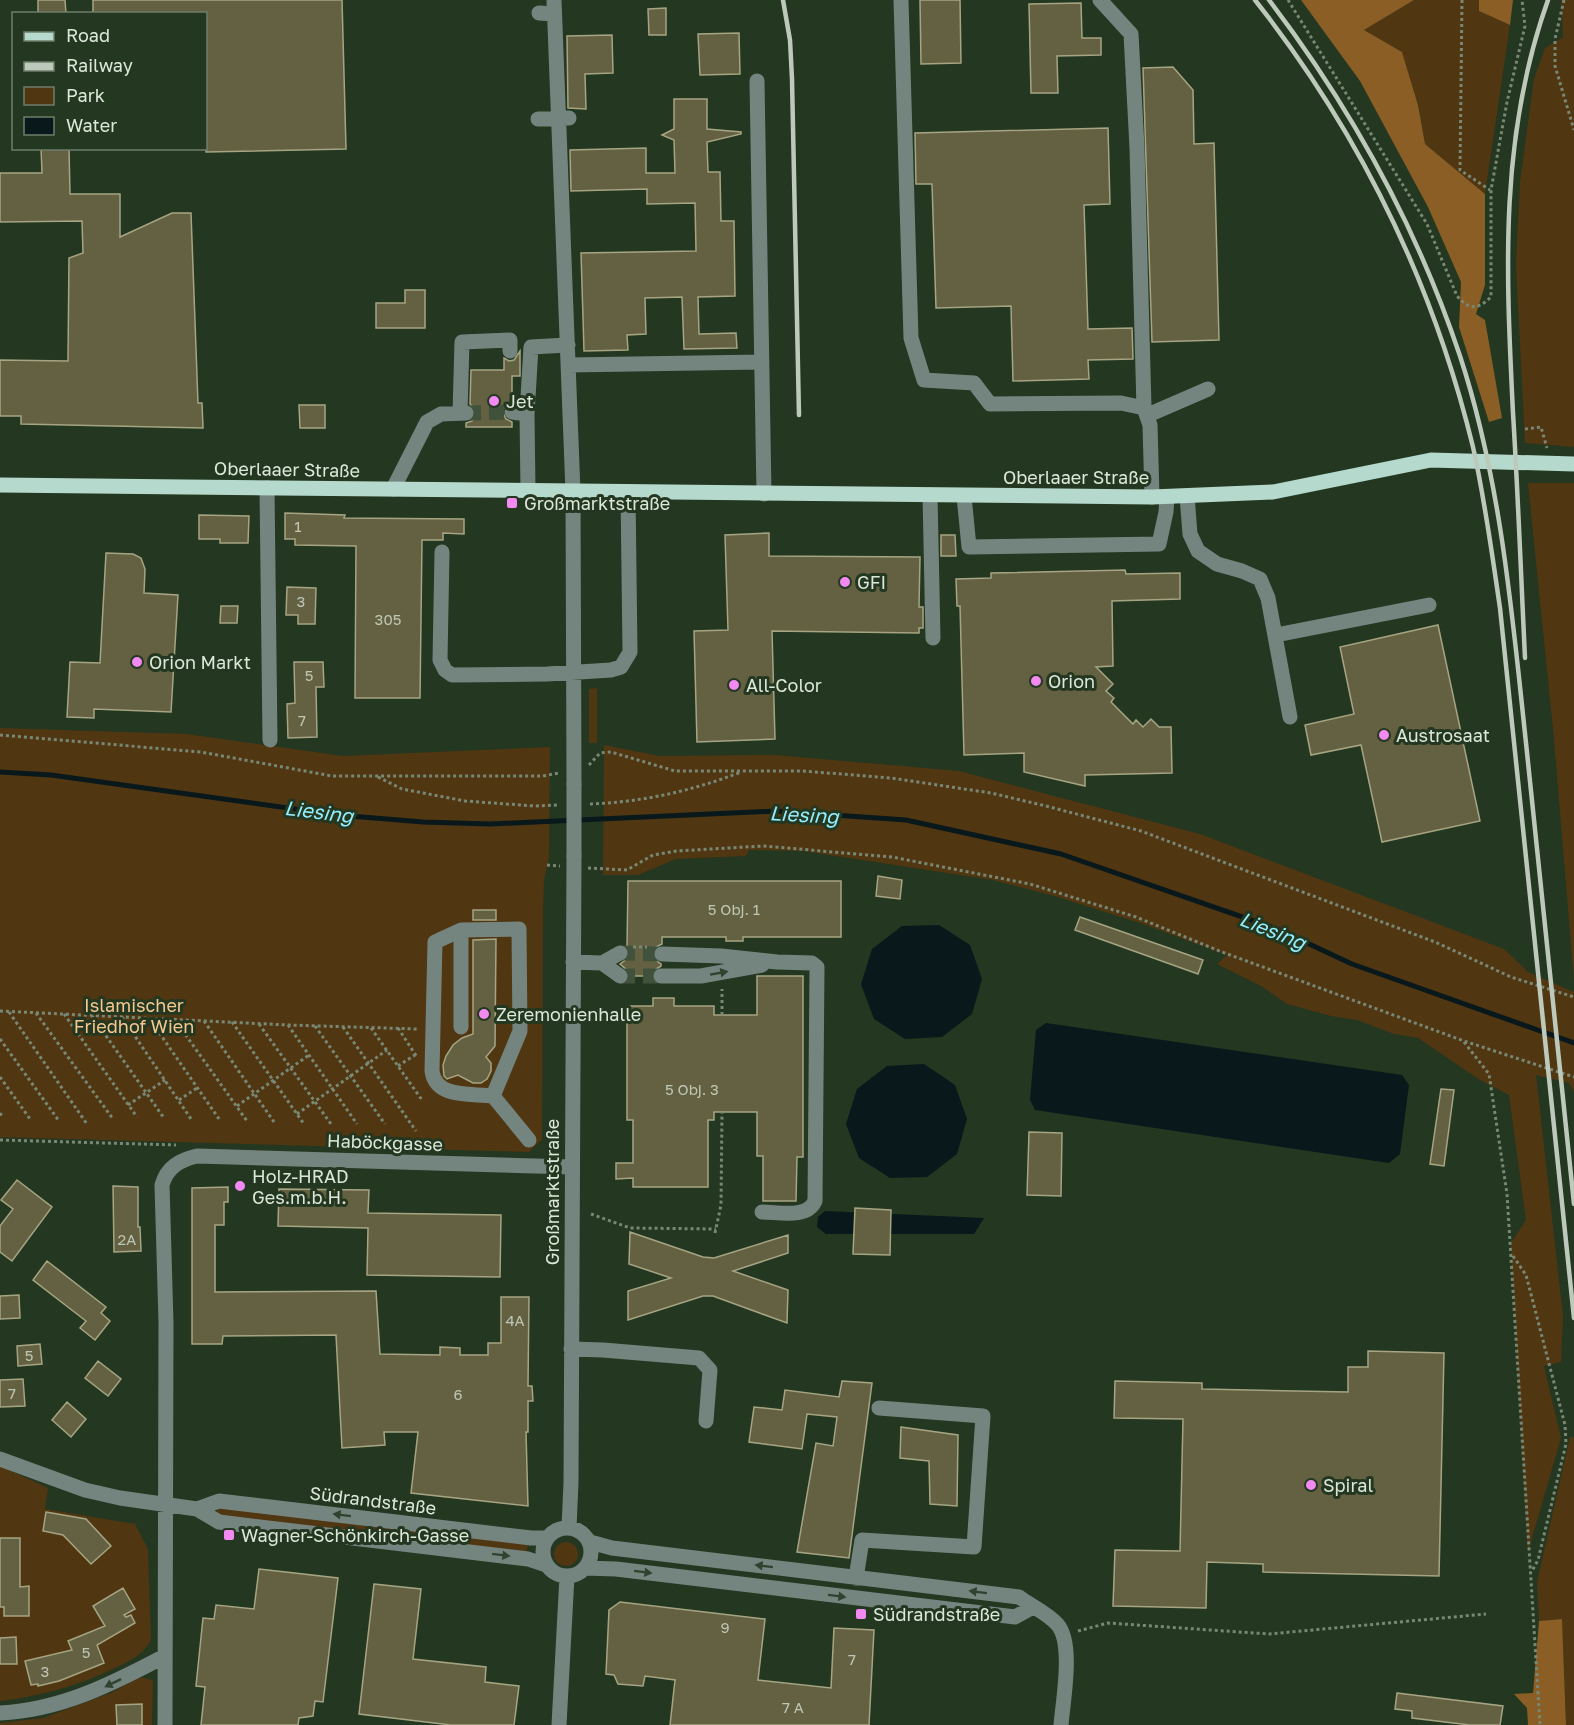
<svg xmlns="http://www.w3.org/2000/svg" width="1574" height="1725" viewBox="0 0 1574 1725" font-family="'Golos Text',sans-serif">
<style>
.green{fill:#513612}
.forest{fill:#8a5e24}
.water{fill:#08181b}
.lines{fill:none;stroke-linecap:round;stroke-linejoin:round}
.stream{stroke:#08181b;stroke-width:5}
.building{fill:#636141;stroke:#a6a583;stroke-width:1.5}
.minor-tunnel{stroke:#40523c;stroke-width:15;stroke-dasharray:15 8;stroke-linecap:butt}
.path{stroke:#788875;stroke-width:3;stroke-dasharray:3 3;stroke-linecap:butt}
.minor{stroke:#748580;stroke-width:15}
.major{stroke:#b6d9ce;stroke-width:15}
.rail{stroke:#bdcabb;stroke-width:4.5}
.minor-bridge{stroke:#748580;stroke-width:15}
.oneway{fill:#30432e}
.poi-dot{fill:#f28af2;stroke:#243720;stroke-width:2}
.labels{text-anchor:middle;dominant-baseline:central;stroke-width:6;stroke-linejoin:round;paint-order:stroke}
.number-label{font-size:15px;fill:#bec6b4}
.poi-label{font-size:18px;fill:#dce8da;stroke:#243720;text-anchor:start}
.street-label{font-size:18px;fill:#dce8da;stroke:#243720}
.park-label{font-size:18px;fill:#f6c891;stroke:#243720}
.water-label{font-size:20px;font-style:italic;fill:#95eefd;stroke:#243720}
</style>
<rect width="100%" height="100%" fill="#243720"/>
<path class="green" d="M1414,0H1479V11L1510,25L1485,194L1425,144L1418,105L1402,52L1364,30Z
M1561,0H1574V447L1525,443L1516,264L1520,182L1534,79L1545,48L1563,37Z
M1528,483H1574V980L1554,739Z
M597,688V743H589V689Z
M0,728L187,734L343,756L550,747L549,857L544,880L543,912L542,1140L529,1152L0,1137Z
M604,745L660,756L775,755L959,771L1200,834L1504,949L1528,972L1574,992V1092L1569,1083L1536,1075L1563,1316L1561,1362L1544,1366L1561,1438L1528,1552L1511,1243L1526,1220L1509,1095L1480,1080L1418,1038L1394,1034L1357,1020L1331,1016L1287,1004L1261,986L1217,964L1227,955L1143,924L1058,897L993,880L803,851L749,850L746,856L676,859L638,875H603Z
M1570,1437H1574V1725H1566L1562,1619L1539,1621L1537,1582Z
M0,1466L48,1488L45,1509L135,1524L148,1549L151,1640C143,1655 130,1661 115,1668C78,1686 41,1696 0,1701Z
M221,1507L528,1544L526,1554L217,1515V1509Z
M554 1554a12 12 0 1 1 24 0a12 12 0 1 1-24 0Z
M138,1677L153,1680L152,1725H0V1723L43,1718L113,1692Z"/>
<path class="forest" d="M1301,0H1414L1364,30L1402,52L1418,105L1425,144L1485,194V285L1476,314L1485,320L1502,418L1489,422L1459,327L1461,282L1428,207L1360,81Z
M1479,0H1513L1510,25L1479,11Z
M1562,1619L1566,1725H1528L1527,1708L1514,1694L1533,1693L1539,1621Z"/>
<path class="water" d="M939,925L970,945L982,979L972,1014L942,1037L905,1039L874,1019L861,984L872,949L902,926Z
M1046,1023L1402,1075L1409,1085L1400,1154L1389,1163L1035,1110L1030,1100L1036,1030Z
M924,1064L955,1085L967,1119L957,1154L927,1177L890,1178L859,1158L846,1124L857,1089L887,1066Z
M825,1211L984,1218L974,1234H826L817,1227L818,1217Z"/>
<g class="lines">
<path class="stream" d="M0,772L51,775L338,815L423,822L490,824L776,811L906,820L1061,854L1277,929L1352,964L1574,1043"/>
</g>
<path class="building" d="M38,0H65L66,14H38Z
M93,0H342L346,149L206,152V14H93Z
M920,0H960L961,63L921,64Z
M1081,3L1082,38H1101V55L1057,56L1058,93H1031L1029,4Z
M666,8V35H649L648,9Z
M739,33L740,74L700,75L698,34Z
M612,35L613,73L585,74L586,109L568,108L567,36Z
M1173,67L1193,90L1194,144L1214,143L1219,340L1152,342L1143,68Z
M674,99H707V129L741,132V134L707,142L708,172H720L721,221H734L735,296L698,297L699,334L736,333L737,348L684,349L682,297L645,298L646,334L627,335L628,350L584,351L581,253L696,251L695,203L647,204V189L571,191L570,150L646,148V173H675L674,140L662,135L674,129Z
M1108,128L1110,204L1084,205L1088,329L1132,328L1133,359L1088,360L1089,379L1013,381L1011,306L936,308L932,184H916L915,133Z
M41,148H69L70,194H120V237L172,213H191L198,403H202L203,428L21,424V416H0V360L68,361L69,258L83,253L82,221L0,222V173H42Z
M405,290H425V328H376V303H405Z
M520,351V376H512V402L505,406L502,411L506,419L512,422V427H466V423L472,421L476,413L474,408L470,404L471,370H504V358L509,361L514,360Z
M299,405H325V428H300Z
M285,513L345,515L344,518L464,519V534L443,533V540H422L420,698H355L356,546L295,545V539H285Z
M199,515L249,516L248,543H220V539H199Z
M769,533V556L920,557L919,607H923V628H919V633L772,631L775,739L697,742L694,631L728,630L725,535Z
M941,535H955L956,556H941Z
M106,553L133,554L141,558L145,569L144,593L178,595L171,712L94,709V718L67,717L70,662L100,663Z
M1125,570L1126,574L1180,573V599L1112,601L1113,666L1096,667L1113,684L1106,691L1114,698L1111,702L1133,724L1136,720L1143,727L1151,719L1159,727H1171L1172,773L1085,775V786L1024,772V753L964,755L960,606H957L956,579L991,578V573Z
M287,587L316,588L315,624H298V615H286Z
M221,606H238L237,623H220Z
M1438,625L1480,821L1382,842L1361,745L1311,755L1305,725L1354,714L1340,647Z
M294,662H323L324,687H316L317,737L288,738L287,704L295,703Z
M878,876L902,880L900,899L876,896Z
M628,881H841V937H743V941H726V937H662V944L654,948L652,954L654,959L661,964V966L653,971L651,976H630L629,972L620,964L628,958L630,954L627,947Z
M473,910H496V920H473Z
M1080,917L1203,960L1198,974L1075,930Z
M496,939L495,1046L486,1057L491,1063V1071L487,1079L481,1083H473L458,1075L447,1079L444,1076L443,1065L446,1056L453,1045L462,1038L473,1034V940Z
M757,976H803V1157H797L796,1201H763V1156H757V1112H714V1120H708V1187H633V1178L616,1179V1163H633V1120H627V1006H653V998H674V1006H714V1015H757Z
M1441,1089L1454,1090L1444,1166L1430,1164Z
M1029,1132L1062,1133L1061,1196L1027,1195Z
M17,1180L52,1207L12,1261L0,1252V1226L13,1209L1,1200Z
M113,1186L138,1187V1227H140L141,1251L114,1252Z
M228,1187V1202H224V1225H215V1292L376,1291L380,1354L440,1355V1347L460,1348V1355H488V1343H501V1297H529L528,1386H532L533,1401H528V1432H526L528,1506L411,1493L418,1432H384L385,1445L342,1448L336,1335L223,1336L222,1344H192V1188Z
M279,1189L369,1190L368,1213L501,1215L500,1277L367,1275L368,1228L278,1226Z
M855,1208L891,1210L890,1255L853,1254Z
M630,1232L703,1257L714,1258L788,1235V1253L733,1271L788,1290L787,1323L713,1296H703L628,1320V1291L671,1278L629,1264Z
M47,1261L106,1307L101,1313L110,1321L95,1340L80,1328L86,1321L33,1280Z
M19,1295L20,1318L0,1319V1296Z
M40,1344L42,1364L18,1366L17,1346Z
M1368,1351L1444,1353L1439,1576L1263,1572V1564L1207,1562L1206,1608L1113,1606L1115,1550L1180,1551L1183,1419L1114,1418L1115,1381L1202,1383V1389L1348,1392V1367H1368Z
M98,1361L121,1379L108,1396L85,1378Z
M23,1379L25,1406L0,1407V1380Z
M842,1381L872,1383L849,1558L797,1552L816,1443L833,1446L837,1417L807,1414L802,1449L749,1442L754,1407L782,1410L785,1390L839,1397Z
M67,1402L86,1419L71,1437L52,1420Z
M901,1427L958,1435L957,1506L930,1504L929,1461L900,1458Z
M46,1512L86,1519L111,1546L91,1564L63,1535L43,1531Z
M0,1538H20V1587L29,1586V1616H4V1607H0Z
M259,1569L338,1578L323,1702L315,1701L313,1716L299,1718L298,1725H201L205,1687L196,1686L203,1618L214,1619L216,1605L254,1609Z
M374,1584L421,1589L413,1659L486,1667L485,1682L519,1686L514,1725H451L359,1714Z
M123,1588L135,1609L124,1615L126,1617L131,1615L135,1623L97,1645L104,1663L59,1681L38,1686V1684L31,1685L25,1661L72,1650L68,1641L105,1626L93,1606Z
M620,1602L765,1619L758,1680L831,1688L834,1628L874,1630L869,1725H670L675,1680L645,1676L643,1686L618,1684L614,1675L606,1674L609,1610Z
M16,1637L17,1664H0V1638Z
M1397,1693L1503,1706L1500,1725H1470L1412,1718V1711L1395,1709Z
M142,1704V1725H117L116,1705Z"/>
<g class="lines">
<path class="minor-tunnel" d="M466,413L512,412
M620,953L662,954
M620,976H661"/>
<path class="path" d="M1288,0L1427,224L1457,296C1469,310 1477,310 1491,297V190L1507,102L1525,26L1522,0
M1462,0L1460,170L1490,190
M1564,0L1555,39V66L1574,130
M1525,429L1541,427L1547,448
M0,735L201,752L332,776H543L559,773
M589,765L600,753L611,752L675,771H803L891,778L991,793L1046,806L1141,831L1435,942L1511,977L1574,997
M378,777L402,789L465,801L535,806L559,805
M590,804C642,802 692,791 741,772
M547,865L560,866
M588,868L627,870L653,855L677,851L763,846L892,857L1030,884L1136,917L1222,952L1464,1041L1574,1077
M633,947H647
M0,1011L288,1025L417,1029
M9,1012L87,1124
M36,1013L113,1119
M64,1014L137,1117
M722,1015V989
M92,1016L164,1118
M122,1017L191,1119
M149,1018L219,1119
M175,1020L247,1121
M204,1021L274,1122
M232,1022L304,1124
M259,1024L331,1124
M288,1025L357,1124
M315,1026L385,1124
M343,1027L416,1131
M371,1028L422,1100
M398,1028L417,1057
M0,1039L59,1121
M1464,1042L1489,1074L1507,1194L1540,1725
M398,1066L415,1055
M0,1077L30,1119
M179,1100L197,1088
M128,1105L165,1080
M237,1106L309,1055
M0,1113L3,1118
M297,1114L387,1050
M0,1140L176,1145
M591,1214L630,1228L716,1229
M715,1233L721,1205L722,1112
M1513,1256L1526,1275L1565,1425L1566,1444L1538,1560L1532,1571
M1078,1631L1108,1623L1269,1634L1486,1614"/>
<path class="minor" d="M554,0L573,492L574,784
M901,0L911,338L924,380L974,383L990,404L1121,403L1144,408
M1100,0L1131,34L1137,148L1144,408L1150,425L1152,497
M539,13L554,14
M757,81L764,494
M538,119L569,118
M568,365L762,362
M512,412L527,414L528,491
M460,413L462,342L510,340V351
M527,414L531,347L568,345
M1148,415L1208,389
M267,488L270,740
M393,489L427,422L441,414L466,413
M930,495L933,638
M964,496L969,547L1159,544L1166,512L1167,497
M1187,496L1190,534L1198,551L1217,564L1242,571L1260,579L1268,598L1290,717
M442,552L440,660L445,670L452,675L547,674L611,670L621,667L630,652L628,492
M1276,635L1429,605
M461,930L435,942L432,1071C436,1099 471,1093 493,1096L529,1140
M662,954L721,956L777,962L812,963L817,967L815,1201C807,1219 779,1212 762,1212
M573,962L602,963L620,953
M602,963L620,976
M661,976H701L762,965
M461,1027V930L519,929L520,1031L493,1096
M571,1349L603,1350L699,1358L710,1370L706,1421
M0,1459L85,1490L120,1498L197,1509L219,1501L531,1538H546
M197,1509L219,1522L528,1559L546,1565
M543 1552a24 24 0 1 1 48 0a24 24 0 1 1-48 0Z
M569,1528L571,1483L574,856
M590,1542L612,1548L1019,1597C1031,1606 1047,1613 1057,1624C1074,1642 1063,1700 1061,1725
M585,1568L616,1569L1015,1617L1033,1607
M856,1578L862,1540L974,1547L983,1416L879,1408
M0,1713C61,1710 112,1684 165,1656
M165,1725L166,1322L162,1185C167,1167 180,1160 197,1156L571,1167
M559,1725L567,1576"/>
<path class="major" d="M0,485L1152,497L1273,492L1431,460L1574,464"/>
<path class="rail" d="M783,0L790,40L792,79L799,415
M1255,0C1359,132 1433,283 1473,447C1485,500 1492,554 1500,608L1574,1318
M1269,0C1352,109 1417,227 1460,356C1501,481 1512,613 1526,743C1542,897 1558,1050 1574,1204
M1525,658C1521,576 1518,494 1513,413C1506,270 1499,137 1548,0"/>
<path class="minor-bridge" d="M574,856V784"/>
</g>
<defs><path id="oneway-solid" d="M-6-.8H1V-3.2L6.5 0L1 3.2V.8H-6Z" transform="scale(1.5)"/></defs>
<g class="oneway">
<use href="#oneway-solid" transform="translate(719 973) rotate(-10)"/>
<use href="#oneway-solid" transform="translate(342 1515) rotate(-173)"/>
<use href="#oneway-solid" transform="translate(501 1555) rotate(7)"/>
<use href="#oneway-solid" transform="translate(764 1566) rotate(-173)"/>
<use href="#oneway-solid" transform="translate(643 1572) rotate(7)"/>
<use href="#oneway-solid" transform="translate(978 1592) rotate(-173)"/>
<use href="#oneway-solid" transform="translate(837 1596) rotate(7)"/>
<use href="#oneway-solid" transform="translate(113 1683) rotate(154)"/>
</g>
<g class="poi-dot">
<circle cx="494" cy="401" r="6"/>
<rect x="506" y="497" width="12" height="12" rx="3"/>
<circle cx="845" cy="582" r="6"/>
<circle cx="137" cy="662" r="6"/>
<circle cx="1036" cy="681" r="6"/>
<circle cx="734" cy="685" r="6"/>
<circle cx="1384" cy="735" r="6"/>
<circle cx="484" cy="1014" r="6"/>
<circle cx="240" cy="1186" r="6"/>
<circle cx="1311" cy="1485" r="6"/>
<rect x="223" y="1529" width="12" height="12" rx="3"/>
<rect x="855" y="1608" width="12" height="12" rx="3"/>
</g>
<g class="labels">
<g class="number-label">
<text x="298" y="526">1</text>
<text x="301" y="601">3</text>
<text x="388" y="619">305</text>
<text x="309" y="675">5</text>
<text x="302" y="720">7</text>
<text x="734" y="909">5 Obj. 1</text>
<text x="692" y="1089">5 Obj. 3</text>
<text x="127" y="1239">2A</text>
<text x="515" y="1320">4A</text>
<text x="29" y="1355">5</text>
<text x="12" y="1393">7</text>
<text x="458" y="1394">6</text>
<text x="725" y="1627">9</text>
<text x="86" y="1652">5</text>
<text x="852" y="1659">7</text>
<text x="45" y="1671">3</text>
<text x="793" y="1707">7 A</text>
</g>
<g class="poi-label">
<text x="506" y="401">Jet</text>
<text x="524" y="503">Großmarktstraße</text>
<text x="857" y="582">GFI</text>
<text x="149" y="662">Orion Markt</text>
<text x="1048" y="681">Orion</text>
<text x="746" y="685">All-Color</text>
<text x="1396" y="735">Austrosaat</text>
<text x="496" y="1014">Zeremonienhalle</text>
<text x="252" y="1176">Holz-HRAD<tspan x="252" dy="21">Ges.m.b.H.</tspan></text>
<text x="1323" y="1485">Spiral</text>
<text x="241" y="1535">Wagner-Schönkirch-Gasse</text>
<text x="873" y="1614">Südrandstraße</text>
</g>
<g class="street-label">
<text transform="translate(287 469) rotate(1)">Oberlaaer Straße</text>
<text x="1076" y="477">Oberlaaer Straße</text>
<text transform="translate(385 1142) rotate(2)">Haböckgasse</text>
<text transform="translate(552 1192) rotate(-90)">Großmarktstraße</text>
<text transform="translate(373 1500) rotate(7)">Südrandstraße</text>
</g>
<g class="park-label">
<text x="134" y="1005">Islamischer<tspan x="134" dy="21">Friedhof Wien</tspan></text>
</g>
<g class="water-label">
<text transform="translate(319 811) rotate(7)">Liesing</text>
<text transform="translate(804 814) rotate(3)">Liesing</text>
<text transform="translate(1273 930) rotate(22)">Liesing</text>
</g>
</g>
<rect x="12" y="12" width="195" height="138" fill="#243720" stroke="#6e7e6a" stroke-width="1.5"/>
<rect x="24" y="32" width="30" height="9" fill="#b6d9ce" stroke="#6e7e6a" stroke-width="1.5"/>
<text x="66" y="42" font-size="18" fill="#dce8da">Road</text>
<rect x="24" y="62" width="30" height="9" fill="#bdcabb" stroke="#6e7e6a" stroke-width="1.5"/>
<text x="66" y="72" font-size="18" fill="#dce8da">Railway</text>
<rect x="24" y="87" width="30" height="18" fill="#513612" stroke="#6e7e6a" stroke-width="1.5"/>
<text x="66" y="102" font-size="18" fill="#dce8da">Park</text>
<rect x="24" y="117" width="30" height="18" fill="#08181b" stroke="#6e7e6a" stroke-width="1.5"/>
<text x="66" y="132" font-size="18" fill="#dce8da">Water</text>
</svg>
